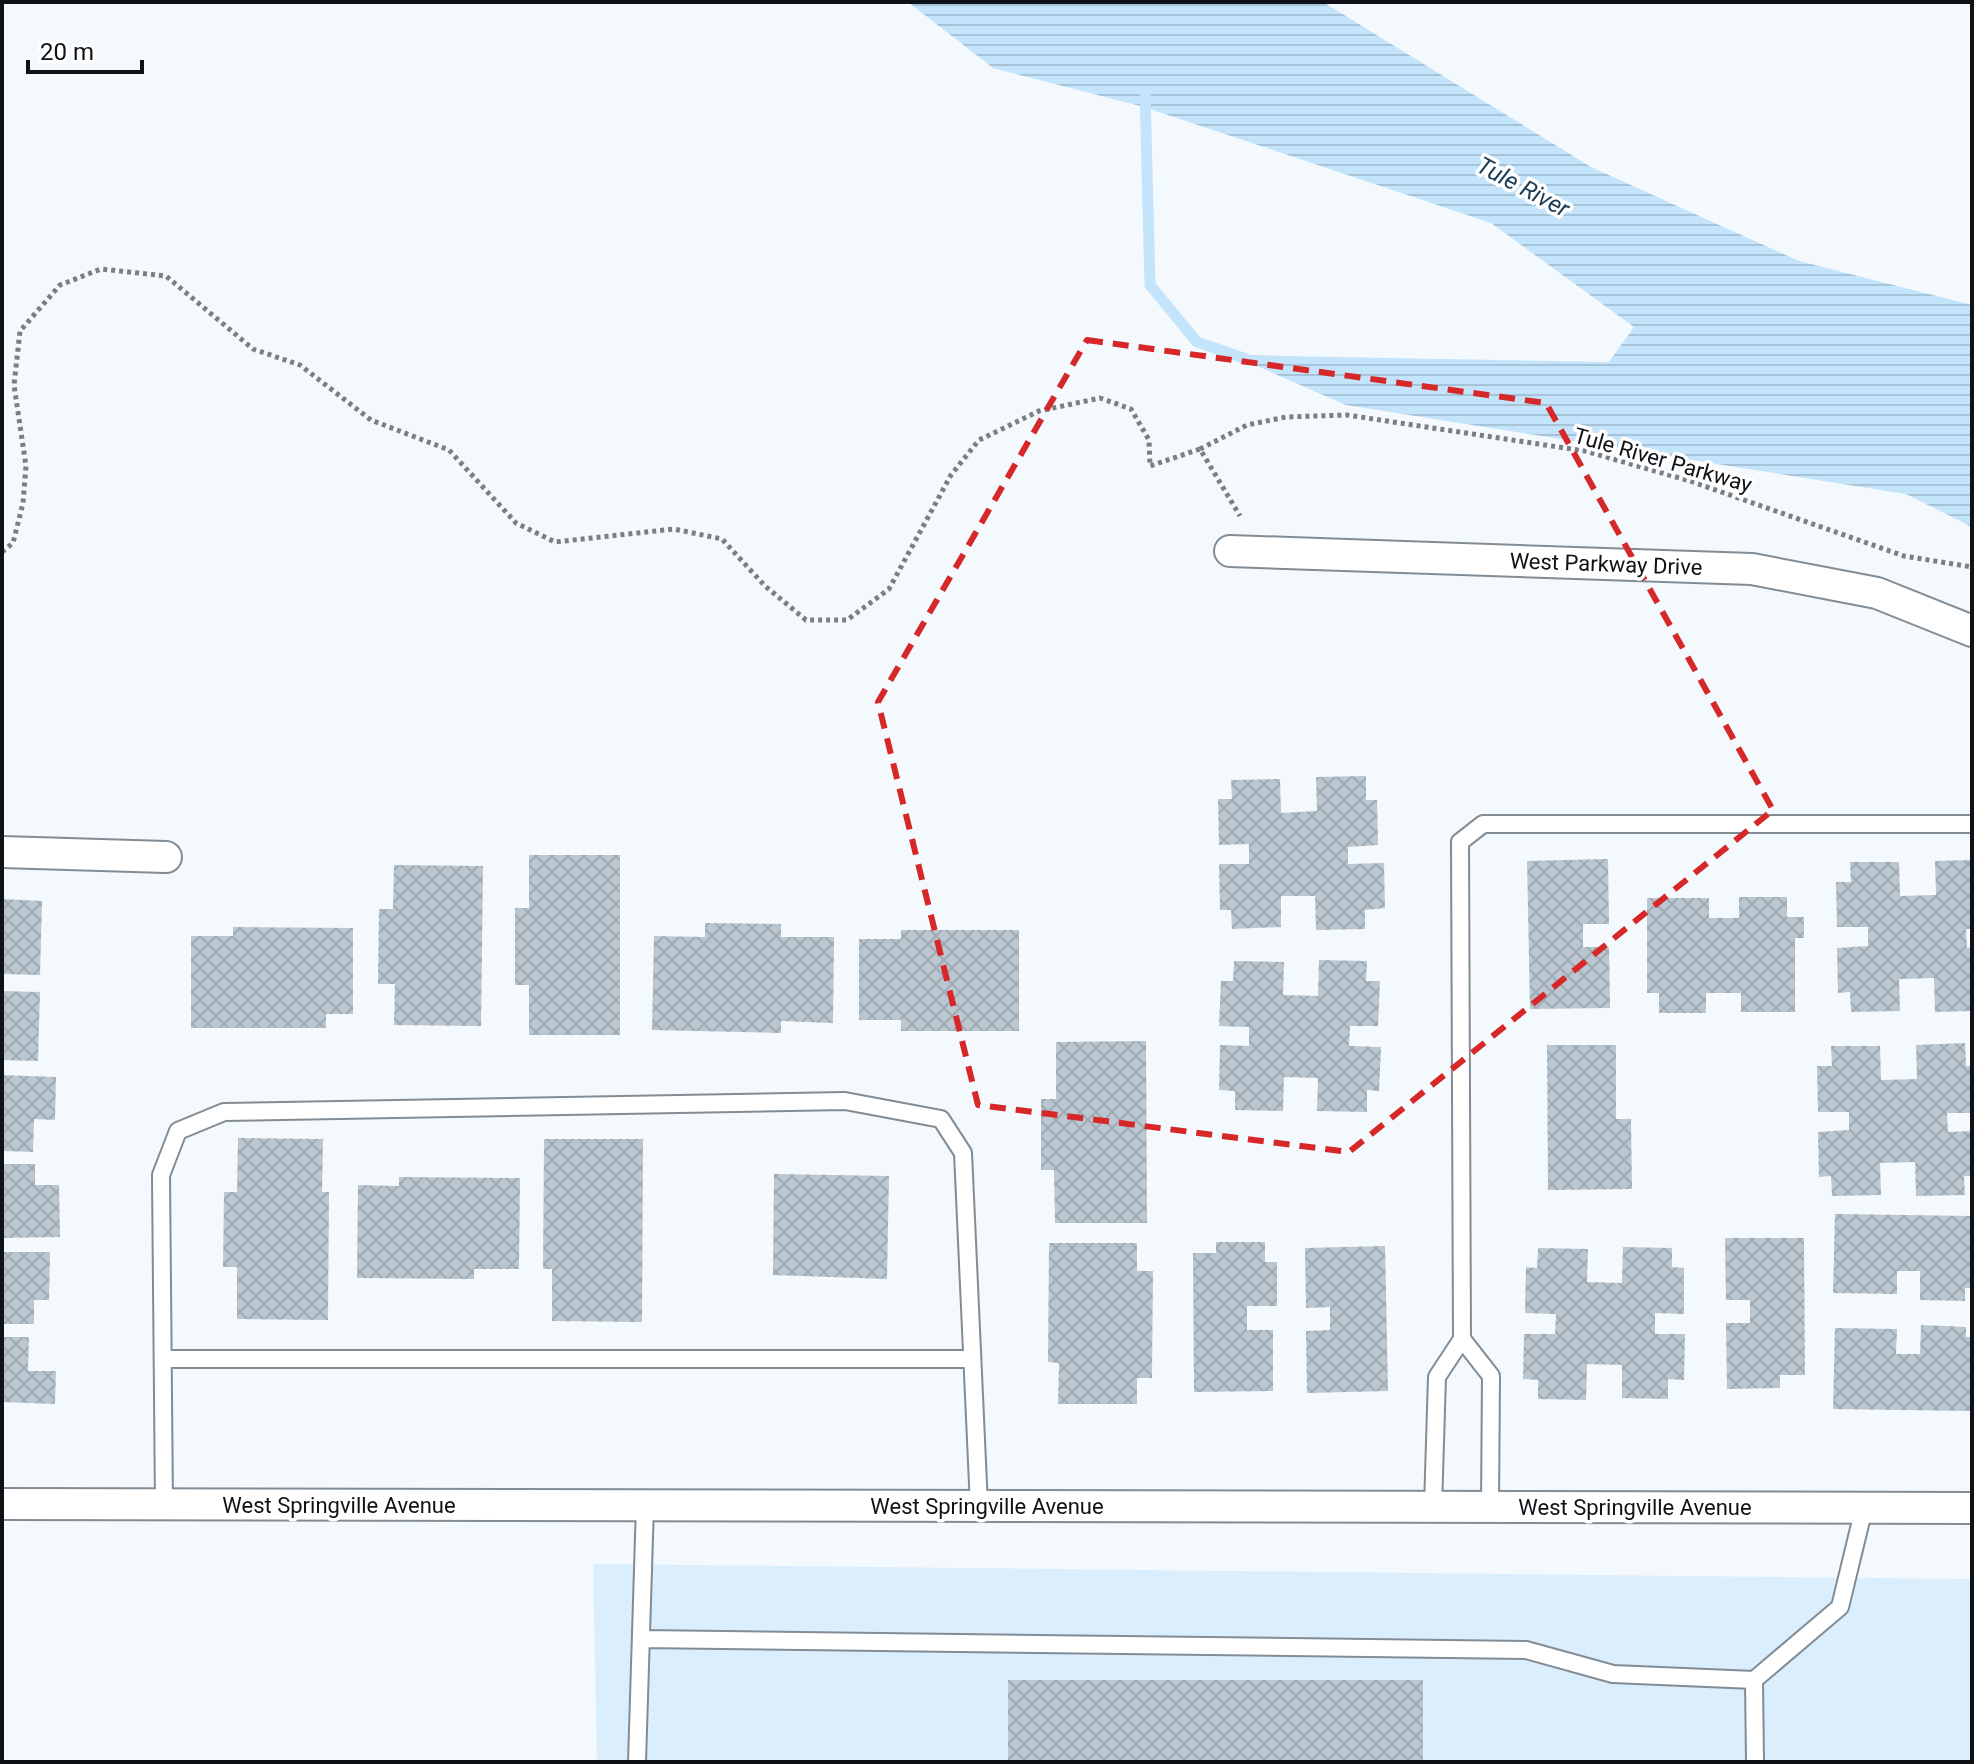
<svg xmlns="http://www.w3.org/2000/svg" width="1974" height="1764" viewBox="0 0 1974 1764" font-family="Roboto,sans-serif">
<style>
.built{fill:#dbeefe}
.water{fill:url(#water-rules)}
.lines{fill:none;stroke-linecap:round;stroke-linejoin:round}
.stream{stroke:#c4e4fc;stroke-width:11}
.building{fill:url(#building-cross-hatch)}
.service-casing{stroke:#818c95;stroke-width:20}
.minor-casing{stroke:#818c95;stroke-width:34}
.path{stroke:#7b7f83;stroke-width:5;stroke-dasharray:4 4;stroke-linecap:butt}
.service{stroke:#fff;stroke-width:16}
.minor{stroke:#fff;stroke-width:30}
.marked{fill:none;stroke:#d62828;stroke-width:6;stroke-dasharray:16 10;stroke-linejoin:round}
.labels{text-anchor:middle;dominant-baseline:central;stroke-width:7;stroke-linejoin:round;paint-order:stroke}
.street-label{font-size:22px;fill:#0e1216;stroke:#fff}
.water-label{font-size:24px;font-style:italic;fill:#1b3e56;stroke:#fff}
</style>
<defs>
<pattern id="water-rules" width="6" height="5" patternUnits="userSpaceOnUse" patternTransform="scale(2)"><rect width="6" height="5" fill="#c4e4fc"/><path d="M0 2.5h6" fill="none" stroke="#a7c3d7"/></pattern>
<pattern id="building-cross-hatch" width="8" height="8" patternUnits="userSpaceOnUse" patternTransform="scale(2)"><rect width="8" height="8" fill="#bac7d0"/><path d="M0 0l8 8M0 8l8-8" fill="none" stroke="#9faab2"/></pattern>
</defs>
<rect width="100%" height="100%" fill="#f4f9fd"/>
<path class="built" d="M593,1564L1972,1579V1762H597Z"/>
<path class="water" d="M908,2H1323L1591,167L1799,261L1972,305V527L1906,494L1346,405L1232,355L1609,362L1634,327L1491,223L1144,107L993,68Z"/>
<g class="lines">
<path class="stream" d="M1145,92L1150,285L1197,342L1246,359"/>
</g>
<path class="building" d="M1366,776V800H1377L1378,845L1348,847V864L1384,863L1385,908L1365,910V929L1316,930L1315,896H1281V927L1232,929L1231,910H1220L1219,864H1249V844L1219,845L1218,799H1232L1231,780L1280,779L1281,813L1317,811L1316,777Z
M529,855H620V1035H529V985H515V908H529Z
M1608,859L1609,924H1583V947H1609L1610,1008L1530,1009L1527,861Z
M1972,860V929H1966L1967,948L1972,947V1011L1935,1012L1934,978L1899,979L1900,1011L1851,1012L1850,992L1838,993L1837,948L1868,946V927H1837L1836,882H1851L1850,862H1899L1900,896L1936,895L1935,861Z
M394,865L483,866L481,1026L394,1025L395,984H378L379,909H393Z
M1739,897H1787V917H1804V938H1795V1012H1741V993H1706V1013H1659V993H1647V898H1709V918H1739Z
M2,899L42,901L40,975L2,974Z
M705,923L781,924V937H834L833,1023L781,1021V1033L652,1030L654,936L705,937Z
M233,927L353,928V1014H326V1028H191V936H233Z
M901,930H1019V1031H901V1020H859V939H901Z
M1319,960L1367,961L1366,981H1380L1378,1026H1350L1349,1046L1381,1047L1379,1091L1367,1090V1112L1317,1111L1318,1078L1284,1077L1283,1111L1235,1110V1091L1219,1090L1220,1045L1249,1046V1027L1219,1026L1221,981H1233L1234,961L1284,962L1283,995L1318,996Z
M2,991L40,992L38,1061L2,1060Z
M1146,1041L1147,1223H1055L1054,1170H1041V1099H1056V1042Z
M1965,1043L1966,1066H1972V1113H1947L1948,1132L1972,1131V1176H1964L1965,1195L1916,1196L1915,1162L1880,1163L1881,1195L1832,1196L1831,1176L1819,1177L1818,1132L1849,1130V1112H1818L1817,1066H1832L1831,1046H1880L1881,1080L1917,1079L1916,1045Z
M1547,1045H1616V1119H1631L1632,1189L1548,1190Z
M2,1075L56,1077L55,1120L34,1119L33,1152L2,1151Z
M238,1138L323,1139L322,1192H329L328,1320L237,1319V1267H223L224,1192H237Z
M544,1139H643L642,1322L552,1321V1269H543Z
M2,1164H35V1185H59L60,1237L2,1238Z
M774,1174L889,1176L887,1279L773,1275Z
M399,1177L520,1178L519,1269H474V1279L357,1278L358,1185L399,1186Z
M1835,1214L1972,1216V1288H1965V1301L1920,1300V1271H1897V1294L1833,1293Z
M1725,1238H1804L1805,1375H1780V1388L1727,1389L1726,1323H1750V1300H1726Z
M1216,1242H1265V1262H1277V1306H1247V1330H1273V1391L1194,1392L1193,1253H1216Z
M1049,1243H1137V1271H1153L1152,1378H1137V1404H1058L1059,1363L1048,1362Z
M1385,1246L1388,1391L1307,1393L1306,1331L1330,1330V1307L1306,1308L1305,1248Z
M1623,1247L1672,1248V1267L1684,1268V1314L1655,1313V1334H1685L1684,1380L1668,1379V1399L1622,1398V1365L1587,1364L1586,1400L1538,1399V1380L1523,1379L1524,1334H1555L1556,1314L1525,1313L1526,1267L1537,1268L1538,1248L1588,1249L1587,1282L1622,1283Z
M2,1252H50L49,1300H34V1324H2Z
M1921,1325L1966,1327V1337H1972V1411L1833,1409L1835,1328L1897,1329L1896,1354H1920Z
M2,1337H29L28,1371H56L55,1404L2,1402Z
M1008,1680H1423V1762H1008Z"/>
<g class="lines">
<defs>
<path id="service" d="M1462,1339L1491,1376L1490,1506
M163,1359H972
M164,1505L161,1175L178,1131L224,1112L845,1101L941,1119L963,1153L979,1506
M1433,1507L1437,1377L1462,1339L1460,842L1483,824H1972
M641,1639L1526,1650L1613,1674L1754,1680
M637,1762L645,1505
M1755,1762L1754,1680L1840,1607L1864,1508"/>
<path id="minor" d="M1230,551L1752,569L1877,593L1972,631
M2,852L166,857
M2,1504L1972,1508"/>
</defs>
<use href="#service" class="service-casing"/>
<use href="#minor" class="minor-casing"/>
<path class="path" d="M1200,449L1247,425L1286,417L1347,415L1585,451L1690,481L1904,556L1972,567
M2,552L13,543L23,503L26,466L14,385L20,331L60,285L101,269L166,276L253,349L300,365L371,420L449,450L516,523L555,542L674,529L722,539L765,586L806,620H847L889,589L951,475L979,440L1039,411L1100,398L1131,409L1149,440L1150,466L1200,449L1240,516"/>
<use href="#service" class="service"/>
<use href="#minor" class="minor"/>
</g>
<path class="marked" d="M1087,340L1546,403L1773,810L1349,1152L978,1105L878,702Z"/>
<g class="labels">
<g class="street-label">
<text transform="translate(1663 460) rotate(16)">Tule River Parkway</text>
<text transform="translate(1606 564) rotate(2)">West Parkway Drive</text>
<text x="339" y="1505">West Springville Avenue</text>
<text x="987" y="1506">West Springville Avenue</text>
<text x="1635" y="1507">West Springville Avenue</text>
</g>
<g class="water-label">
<text transform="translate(1523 187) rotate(28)">Tule River</text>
</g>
</g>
<rect width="1974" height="1764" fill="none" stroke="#0e1216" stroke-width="8"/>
<path d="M28 60v12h114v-12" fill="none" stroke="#0e1216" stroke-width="4"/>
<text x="40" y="60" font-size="24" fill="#0e1216" stroke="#ffffff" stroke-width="6" paint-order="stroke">20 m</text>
</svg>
